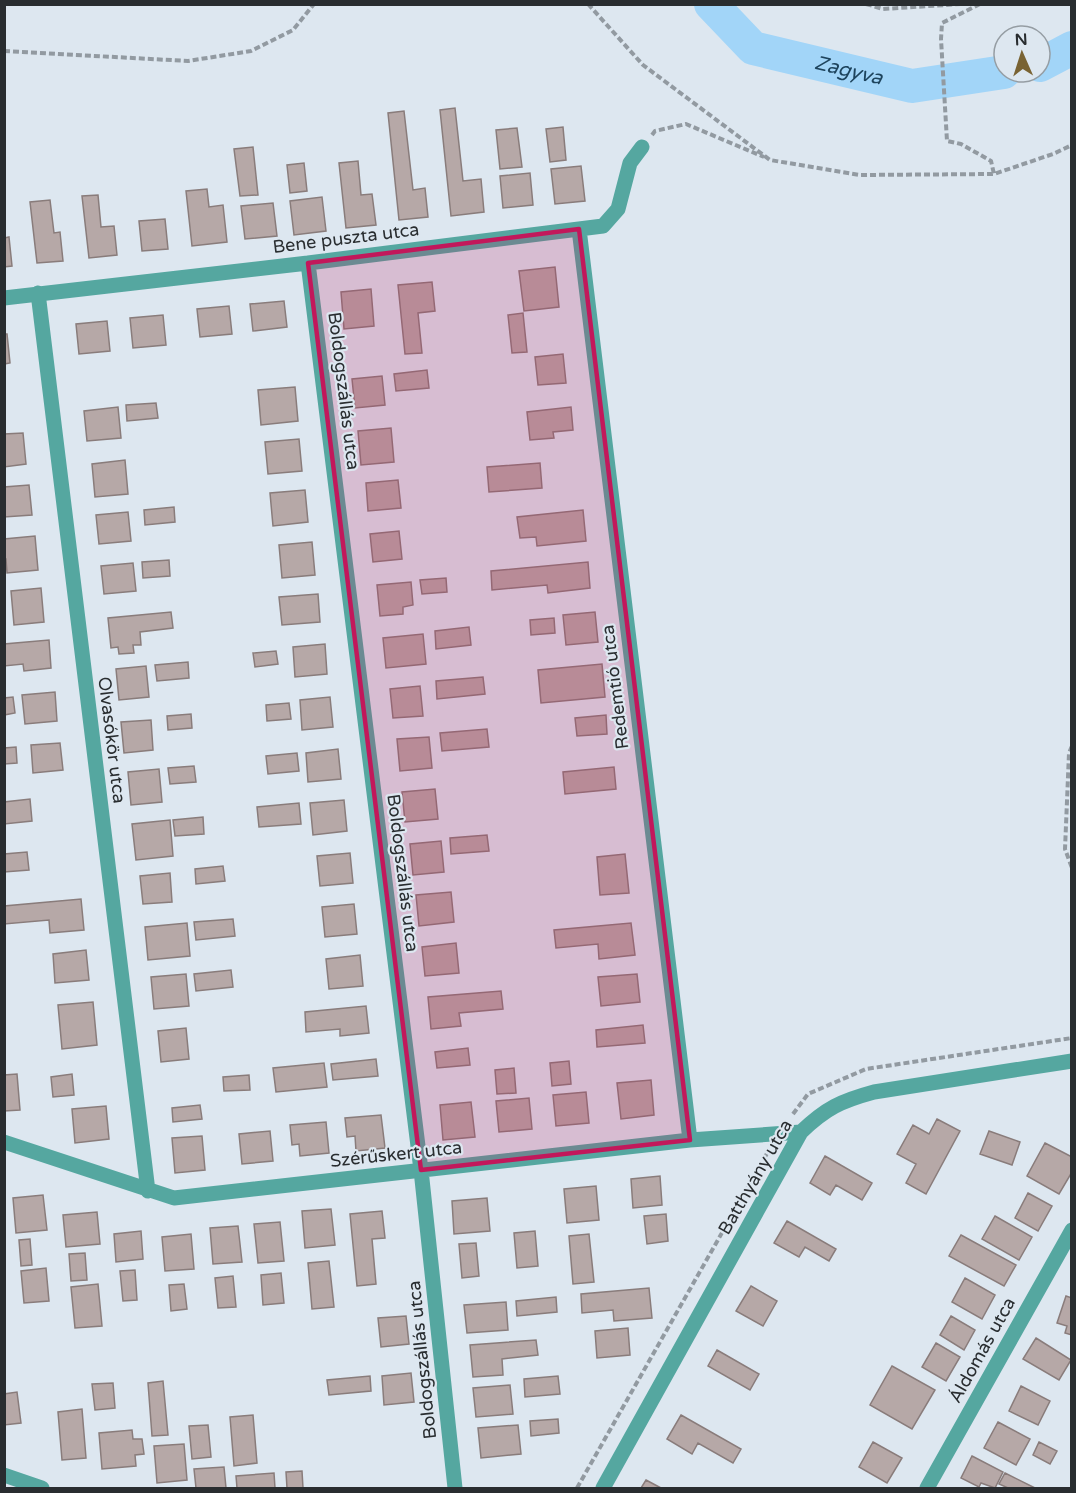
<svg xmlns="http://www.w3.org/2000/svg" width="1076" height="1493" viewBox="0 0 1076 1493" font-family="'Varela Round',sans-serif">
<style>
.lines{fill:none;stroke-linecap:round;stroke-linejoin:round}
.river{stroke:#a2d5f8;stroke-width:34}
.building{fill:#b6a8a7;stroke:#897c7b;stroke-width:1.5}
.path{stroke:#929aa1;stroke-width:4;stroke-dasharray:6 3;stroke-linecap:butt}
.minor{stroke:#55a7a0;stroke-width:15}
.marked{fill:#c2185b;fill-opacity:0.2;stroke:#c2185b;stroke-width:4.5;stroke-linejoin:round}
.labels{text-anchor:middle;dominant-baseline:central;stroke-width:4.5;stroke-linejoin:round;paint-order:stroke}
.street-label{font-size:18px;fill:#292d30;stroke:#dde7f0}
.water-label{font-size:20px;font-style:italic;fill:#1e445d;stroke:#dde7f0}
</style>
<rect width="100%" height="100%" fill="#dde7f0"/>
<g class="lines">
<g class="river">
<path id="s1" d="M711,4L753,48L912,86L1004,72"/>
<path d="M1040,65L1072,48"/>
</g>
</g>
<path class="building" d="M455,108L463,181L481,179L484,212L451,216L440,110Z
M404,111L413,190L425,188L428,217L399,220L388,113Z
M563,127L566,160L550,162L546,129Z
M517,128L522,167L500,169L496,130Z
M253,147L258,195L240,196L234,149Z
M358,161L361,195L372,194L376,225L346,228L339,163Z
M304,163L307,191L290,193L287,165Z
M581,166L585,201L555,204L551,169Z
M530,173L533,205L503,208L500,176Z
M207,189L209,207L223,205L227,242L192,246L186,191Z
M98,195L101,227L114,226L117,255L89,258L82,196Z
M322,197L326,231L294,235L290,201Z
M50,200L54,233L60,232L63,261L37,263L30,202Z
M273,203L277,236L245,239L241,206Z
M165,219L168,249L142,251L139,221Z
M9,237L12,266L4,267V238Z
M555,267L559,307L524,311L519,271Z
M432,282L435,311L418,313L422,353L405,354L398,285Z
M371,289L374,326L344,329L341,292Z
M284,301L287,327L253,331L250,304Z
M229,306L232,334L200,337L197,309Z
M523,313L527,352L512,353L508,315Z
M163,315L166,345L133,348L130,318Z
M107,321L110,351L79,354L76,324Z
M4,334H7L10,363L4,364Z
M563,354L566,383L538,385L535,357Z
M427,370L429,388L396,391L394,374Z
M382,376L385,405L355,408L352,379Z
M295,387L298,421L261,425L258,390Z
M156,403L158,418L127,421L126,405Z
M118,407L121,438L87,441L84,411Z
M571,407L573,430L553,432L554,438L530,440L527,412Z
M391,428L394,462L361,465L358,431Z
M23,433L26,464L4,467V434Z
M299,439L302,471L268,474L265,442Z
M125,460L128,494L95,497L92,464Z
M540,463L542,488L489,492L487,467Z
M398,480L401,508L368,511L366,483Z
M29,485L32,515L4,517V487Z
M305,490L308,522L273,526L270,493Z
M174,507L175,522L145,525L144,510Z
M583,510L586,541L537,546L536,537L520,538L517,517Z
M128,512L131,541L99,544L96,515Z
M399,531L402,559L373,562L370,534Z
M35,536L38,570L7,573L6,559H4V539Z
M312,542L315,575L282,578L279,545Z
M169,560L170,576L143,578L142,562Z
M588,562L590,588L548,593L547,585L492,590L491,571Z
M133,563L136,591L104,594L101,566Z
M446,578L447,592L422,594L420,580Z
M411,582L413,605L403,607V614L380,616L377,585Z
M41,588L44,622L14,625L11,591Z
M318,594L320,622L282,625L279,597Z
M171,612L173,628L140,632L141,645H133L134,653L119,654L118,647L111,648L108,618Z
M595,612L598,642L566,645L563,615Z
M554,618L555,633L531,635L530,620Z
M469,627L471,645L436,649L435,631Z
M423,634L426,664L386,668L383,638Z
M49,640L51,668L24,671L23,664L4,666V644Z
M325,644L327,674L295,677L293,647Z
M276,651L278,664L255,667L253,653Z
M188,662L189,678L157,681L155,665Z
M602,664L605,697L541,703L538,670Z
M146,666L149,697L119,700L116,669Z
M483,677L485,694L437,699L436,681Z
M420,686L423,716L393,718L390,689Z
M55,692L57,721L25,724L22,695Z
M13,697L15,713L4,715V698Z
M330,697L333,727L302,730L300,700Z
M289,703L291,719L267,721L266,705Z
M191,714L192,728L168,730L167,716Z
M606,715L607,734L577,736L575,718Z
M151,720L153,750L124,753L121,722Z
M487,729L489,747L442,751L440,733Z
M429,737L432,768L400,771L397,739Z
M60,743L63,770L33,773L31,745Z
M16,747L17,763L4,764V748Z
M338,749L341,779L308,782L306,753Z
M297,753L299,771L268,774L266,756Z
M194,766L196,782L170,784L168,768Z
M614,767L616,789L565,794L563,772Z
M159,769L162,802L131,805L128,772Z
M435,789L438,819L405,822L402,792Z
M30,799L32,821L4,824V802Z
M344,800L347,831L313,835L310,803Z
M299,803L301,824L259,827L257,807Z
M203,817L204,834L175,836L173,820Z
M170,820L173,856L136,860L132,824Z
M487,835L489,851L451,854L450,838Z
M441,841L444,872L413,875L410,844Z
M27,852L29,870L4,872V854Z
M350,853L353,883L320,886L317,856Z
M625,854L629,893L600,895L597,857Z
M223,866L225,881L196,884L195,869Z
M170,873L172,902L143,904L140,876Z
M451,892L454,922L419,926L416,895Z
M81,899L84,930L50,933L49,920L4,924V906Z
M354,904L357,934L325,937L322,907Z
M233,919L235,936L196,940L194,922Z
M187,923L190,956L148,960L145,927Z
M631,923L635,955L599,959L598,944L556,948L554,930Z
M456,943L459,973L425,976L422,947Z
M86,950L89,980L55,983L53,954Z
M360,955L363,986L329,989L326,959Z
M231,970L233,987L196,991L194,974Z
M186,974L189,1006L154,1009L151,977Z
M637,974L640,1002L601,1006L598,977Z
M501,991L503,1009L459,1013L461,1026L431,1029L428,997Z
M93,1002L97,1045L62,1049L58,1005Z
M366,1006L369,1033L340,1036V1029L306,1032L305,1012Z
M643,1025L645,1043L597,1047L596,1030Z
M186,1028L189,1059L161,1062L158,1031Z
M468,1048L470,1065L437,1068L435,1052Z
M376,1059L378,1076L333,1080L331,1064Z
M569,1061L571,1084L552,1086L550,1063Z
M324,1063L327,1087L276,1092L273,1068Z
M514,1068L516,1093L497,1094L495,1070Z
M17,1074L20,1110L4,1111V1075Z
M72,1074L74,1095L53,1097L51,1077Z
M249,1075L250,1090L224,1091L223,1077Z
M651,1080L654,1115L621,1119L617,1083Z
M586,1092L589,1123L556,1126L553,1095Z
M529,1098L532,1129L499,1132L496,1101Z
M471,1102L475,1137L443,1140L440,1105Z
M200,1105L202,1119L173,1122L172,1108Z
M106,1106L109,1139L75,1143L72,1109Z
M381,1115L385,1148L356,1151L355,1136L347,1137L345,1118Z
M937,1119L960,1131L926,1194L906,1183L916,1164L897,1154L913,1125L929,1134Z
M326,1122L329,1153L300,1156L299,1144L292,1145L290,1125Z
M270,1131L273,1161L242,1164L239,1134Z
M989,1131L1020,1142L1012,1165L980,1154Z
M202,1136L205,1170L175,1173L172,1138Z
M1045,1143L1072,1157V1172L1059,1194L1027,1176Z
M825,1156L872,1183L862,1200L836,1185L830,1195L810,1183Z
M660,1176L662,1205L633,1208L631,1179Z
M596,1186L599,1220L567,1223L564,1189Z
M1028,1193L1052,1206L1038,1231L1015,1218Z
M43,1195L47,1230L16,1233L13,1198Z
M487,1198L490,1231L454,1234L452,1201Z
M331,1209L335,1245L305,1248L302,1211Z
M382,1211L385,1238L372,1239L376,1284L357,1286L350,1214Z
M97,1212L100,1244L66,1247L63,1215Z
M666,1214L668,1241L647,1244L644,1216Z
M995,1216L1032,1237L1019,1260L982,1239Z
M787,1221L836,1249L829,1261L805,1247L799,1257L774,1243Z
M280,1222L284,1261L258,1263L254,1224Z
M238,1226L242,1262L213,1264L210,1228Z
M141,1231L143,1259L116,1262L114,1234Z
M535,1231L538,1266L517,1268L514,1233Z
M191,1234L194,1269L165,1271L162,1237Z
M589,1234L594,1282L573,1284L569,1236Z
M961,1235L1016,1265L1004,1286L949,1256Z
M30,1239L32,1265L21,1266L19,1240Z
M476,1243L479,1276L462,1278L459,1244Z
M85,1253L87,1280L71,1281L69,1254Z
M329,1261L334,1307L312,1309L308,1263Z
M46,1268L49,1301L24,1303L21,1271Z
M135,1270L137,1300L123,1301L120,1271Z
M281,1273L284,1303L263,1305L261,1275Z
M233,1276L236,1307L218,1308L215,1278Z
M965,1278L995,1295L982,1319L952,1302Z
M98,1284L102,1326L75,1328L71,1287Z
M184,1284L187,1309L171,1311L169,1285Z
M751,1286L777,1301L763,1326L736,1311Z
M649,1288L652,1318L614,1321L613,1310L582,1313L581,1294Z
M1066,1296L1072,1298V1335L1065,1333L1067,1326L1057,1323Z
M556,1297L557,1312L517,1316L516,1301Z
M506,1302L508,1330L467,1333L464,1305Z
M406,1316L409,1344L381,1347L378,1318Z
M951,1316L975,1330L964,1350L940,1335Z
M628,1328L630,1355L597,1358L595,1331Z
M1036,1338L1071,1360L1059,1380L1023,1359Z
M536,1340L538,1355L502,1359L503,1375L473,1377L470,1345Z
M936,1343L960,1357L946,1381L922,1367Z
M717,1350L759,1374L750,1390L708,1366Z
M892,1366L935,1390L912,1429L870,1405Z
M411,1373L414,1402L384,1405L382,1376Z
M370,1376L371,1391L329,1395L327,1380Z
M558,1376L560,1394L525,1397L524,1379Z
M163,1381L168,1435L152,1436L148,1383Z
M113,1383L115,1408L95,1410L92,1384Z
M510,1385L513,1414L476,1417L473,1388Z
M1021,1386L1050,1401L1038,1425L1009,1411Z
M17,1392L21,1423L4,1425V1394Z
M82,1409L86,1458L62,1460L58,1412Z
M253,1415L257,1463L234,1466L230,1417Z
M681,1415L741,1449L733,1463L698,1443L692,1454L667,1439Z
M558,1419L559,1433L531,1436L530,1421Z
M998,1422L1030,1439L1016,1465L984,1448Z
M208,1425L211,1457L192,1459L189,1426Z
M518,1425L521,1454L481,1458L478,1428Z
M132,1430L133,1439H142L144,1454L135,1455L136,1466L102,1469L99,1433Z
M873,1442L902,1458L887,1483L859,1467Z
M1039,1442L1057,1451L1050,1464L1033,1455Z
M184,1444L187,1480L157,1483L154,1446Z
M972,1456L1003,1472L995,1488L981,1483L979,1487L961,1478Z
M224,1467L226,1488H196L194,1469Z
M302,1471L303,1488H287L286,1472Z
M274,1473L275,1488H237L236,1476Z
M1005,1473L1035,1488H1008L999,1484Z
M646,1480L661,1488H641Z"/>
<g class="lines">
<path class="path" d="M588,4L643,65L770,160L860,175L994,174L1053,154L1072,145
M866,4L883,9L961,4
M980,4L942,23L941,39L947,141L961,144L991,161L994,174
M4,51L188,61L251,51L293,30L314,4
M652,135L655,131L686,124L764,157
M1072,746L1069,753L1065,849L1072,868
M793,1114L808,1094L866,1069L1072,1038
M577,1488L769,1150"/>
<path class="minor" d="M579,229L690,1140
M308,263L421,1170L455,1488
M38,293L148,1191
M4,298L308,263L603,226L618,209L630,163L642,147
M4,1142L174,1198L690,1140L801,1132
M4,1475L42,1488
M603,1488L801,1132C826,1108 841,1101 874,1092L1072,1061
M927,1488L1072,1230"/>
</g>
<path class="marked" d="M579,229L690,1140L421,1170L308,263Z"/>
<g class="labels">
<g class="street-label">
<text transform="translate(346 238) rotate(-7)">Bene puszta utca</text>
<text transform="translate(344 391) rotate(83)">Boldogszállás utca</text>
<text transform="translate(615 687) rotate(-97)">Redemtió utca</text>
<text transform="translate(112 740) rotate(83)">Olvasókör utca</text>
<text transform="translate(403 873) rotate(83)">Boldogszállás utca</text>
<text transform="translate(396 1154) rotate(-6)">Szérűskert utca</text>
<text transform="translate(755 1177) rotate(-60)">Batthyány utca</text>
<text transform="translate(982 1350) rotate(-61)">Áldomás utca</text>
<text transform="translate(422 1360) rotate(-96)">Boldogszállás utca</text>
</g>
<g class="water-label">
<text stroke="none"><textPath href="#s1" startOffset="159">Zagyva</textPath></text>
</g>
</g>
<rect width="1076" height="1493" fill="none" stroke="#292d30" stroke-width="12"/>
<g transform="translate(1022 54) rotate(357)"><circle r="28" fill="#dde7f0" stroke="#959da3" stroke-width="1.5"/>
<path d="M0-4.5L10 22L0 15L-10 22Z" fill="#796333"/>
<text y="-9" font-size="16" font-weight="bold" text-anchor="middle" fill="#292d30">N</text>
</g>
</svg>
